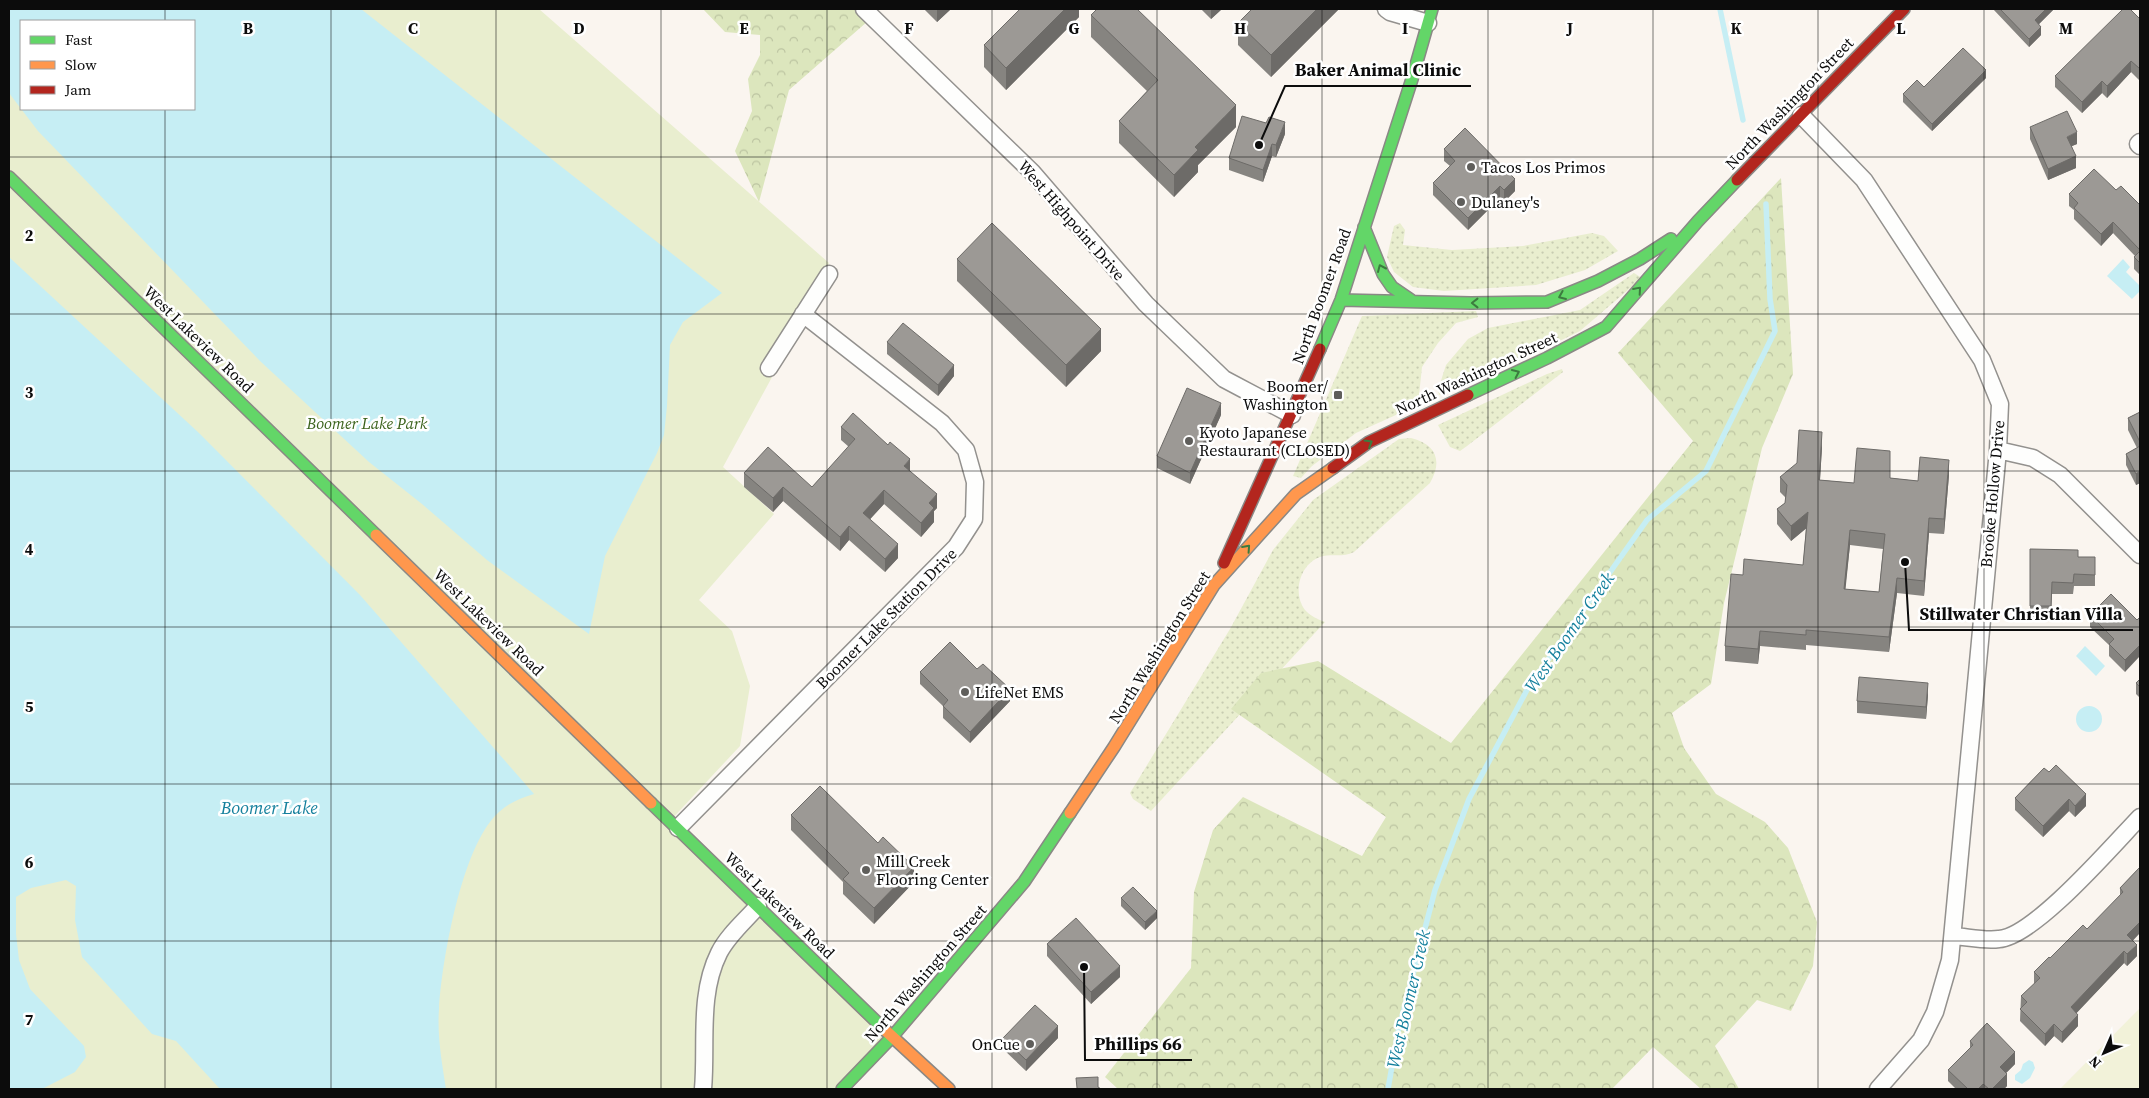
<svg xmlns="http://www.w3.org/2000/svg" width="2149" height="1098" viewBox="0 0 2149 1098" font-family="'Source Serif 4',serif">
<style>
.grass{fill:url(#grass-dots)}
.forest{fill:url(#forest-crowns)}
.park{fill:#e9eecf;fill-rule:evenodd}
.pitch{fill:#f2f2d9}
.water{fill:#c6eef4;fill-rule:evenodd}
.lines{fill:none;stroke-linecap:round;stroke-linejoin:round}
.stream{stroke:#c6eef4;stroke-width:5.5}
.street-casing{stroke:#93918e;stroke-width:19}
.fast-casing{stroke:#8a8885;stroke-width:14}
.slow-casing{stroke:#8a8885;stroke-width:14}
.jam-casing{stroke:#8a8885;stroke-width:14}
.street{stroke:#fefefd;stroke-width:16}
.fast{stroke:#63d668;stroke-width:11}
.slow{stroke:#ff974d;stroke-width:11}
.jam{stroke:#b3261e;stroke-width:11}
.wall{fill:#868480;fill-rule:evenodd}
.shaded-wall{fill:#6d6b68}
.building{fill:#9c9995;stroke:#6d6b68;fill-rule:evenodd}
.oneway{stroke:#3c7b3f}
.grid{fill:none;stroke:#0c0c0c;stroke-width:1;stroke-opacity:0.55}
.poi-dot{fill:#5f5e5b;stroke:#fff;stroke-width:2}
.labels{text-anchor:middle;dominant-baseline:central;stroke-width:5;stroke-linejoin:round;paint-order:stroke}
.street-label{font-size:16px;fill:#0c0c0c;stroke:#fff}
.poi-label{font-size:16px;fill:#0c0c0c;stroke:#fff;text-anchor:start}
.park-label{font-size:16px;font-style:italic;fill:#3b631c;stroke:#fff}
.water-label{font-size:18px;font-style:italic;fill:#15809d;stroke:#fff}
.grid-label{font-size:16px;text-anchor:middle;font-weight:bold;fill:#0c0c0c;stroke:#fff;stroke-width:5;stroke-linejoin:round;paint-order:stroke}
.leader{fill:none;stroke:#0c0c0c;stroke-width:2}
.callout-dot{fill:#0c0c0c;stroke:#fff;stroke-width:2}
.callout-label{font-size:18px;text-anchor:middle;font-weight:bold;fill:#0c0c0c;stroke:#fff;stroke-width:5;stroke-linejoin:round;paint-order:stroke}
</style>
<defs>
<pattern id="grass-dots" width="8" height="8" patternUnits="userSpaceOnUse" patternTransform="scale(1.25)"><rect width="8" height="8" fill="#e9eecf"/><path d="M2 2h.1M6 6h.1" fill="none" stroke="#c7cbb1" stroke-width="1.8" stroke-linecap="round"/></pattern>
<pattern id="forest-crowns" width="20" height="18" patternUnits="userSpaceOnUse" patternTransform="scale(1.25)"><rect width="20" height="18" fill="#dce6bd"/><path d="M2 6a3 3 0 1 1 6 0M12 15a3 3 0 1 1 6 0" fill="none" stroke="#bcc4a1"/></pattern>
</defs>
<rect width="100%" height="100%" fill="#faf5ef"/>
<path class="grass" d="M1400,223L1405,230L1403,245L1452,250L1523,246L1592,233L1604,236L1618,251L1585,270L1536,285L1444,291L1413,287L1394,272L1387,257L1394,226Z
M1634,273L1642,278L1580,331L1527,357L1439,395L1438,390L1446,365L1468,339L1488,328L1580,310Z
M1476,311L1478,317L1456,323L1438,343L1422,367L1418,405L1356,433L1312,466L1301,478L1293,476L1362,316Z
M1562,369L1563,372L1467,446L1460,451L1450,447L1438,425L1547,374Z
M1411,438C1436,444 1443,461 1430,483L1354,552C1343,558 1331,553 1320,557C1300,564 1292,593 1305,610C1309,615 1319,620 1325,622L1151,811L1133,799L1130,793L1230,629L1273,550L1313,500L1399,439Z"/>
<path class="forest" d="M703,9H856L868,21L789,90L759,202L735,151L752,111L748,79L760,55V35L725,32Z
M1781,178L1793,374L1762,448L1724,603L1711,684L1672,713L1684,748L1716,794L1765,822L1788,848L1817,922L1813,966L1791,1011L1757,1000L1715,1046L1739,1089H1701L1653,1047L1612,1089H1118L1105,1077L1191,968L1194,892L1213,830L1243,797L1362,856L1386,817L1231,709L1261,673L1318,661L1451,743L1693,441L1618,353Z"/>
<path class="park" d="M9,9H539L829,263L796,333L723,467L774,514L699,600L732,631L750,686L740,746L669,822L889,1037L838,1089H9ZM21,21H194V109H21Z"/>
<path class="pitch" d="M2140,1008V1089H2060Z"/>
<path class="water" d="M9,9H361L722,293L683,322L670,345L667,406L664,435L657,453L605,556L589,634L487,560L422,504L369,462L260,361L38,131L9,93ZM194,21V109H21V21Z
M9,257L199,433L360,595L534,794C516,799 501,807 490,822C460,861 442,960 439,1009C437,1036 442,1063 446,1089H220L176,1041L152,1034L82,957L75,920L76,886L66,880L31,888L16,897V934L19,960L30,989L84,1046L86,1057L75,1072L42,1089H9Z
M2123,259L2130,267L2126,272L2140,286V291L2132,299L2107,276Z
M2085,646L2105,666L2096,676L2076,656Z
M2076 719a13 13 0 1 1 26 0a13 13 0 1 1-26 0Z
M2029,1060L2033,1062L2035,1068L2030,1078L2022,1084L2015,1080V1075L2021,1070L2023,1064Z"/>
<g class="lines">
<path class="stream" d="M1720,9L1743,120
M1388,1089L1398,1032L1435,890L1469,799L1528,688L1647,520L1706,471L1775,331L1770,299L1766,204"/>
<defs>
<path id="street" d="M864,9L1032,172L1146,304L1224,379L1292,415
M1386,9L1390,12L1428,23
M1801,115L1864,180L1982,360L2000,404L1998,450L1950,960L1935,1012L1921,1040L1878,1089
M2140,142L2138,144L2140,146
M769,368L829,274
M1998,450L2033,458L2060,475L2140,555
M678,828L956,547L974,519L975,482L966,450L942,423L803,314
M1953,936C1968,937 1984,941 1999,939C2034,937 2113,845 2140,817
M703,1089C707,1045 698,995 719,953C728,935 745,921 758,906"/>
<path id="fast" d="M9,177L376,535
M1364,227L1383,274L1392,287L1411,300
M1341,300L1471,303L1547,302L1598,281L1640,259L1671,239
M1320,349L1341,300L1412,79L1432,9
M1468,395L1547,358L1606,327L1698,221L1737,180
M651,803L885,1030
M842,1089L892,1037L1024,882L1070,813"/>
<path id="slow" d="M376,535L651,803
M1070,813L1114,747L1214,585L1296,494L1333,468
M885,1030L949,1089"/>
<path id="jam" d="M1737,180L1904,9
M1333,468L1369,442L1468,395
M1224,563L1320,349"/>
</defs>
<use href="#street" class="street-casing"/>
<use href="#fast" class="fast-casing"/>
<use href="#slow" class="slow-casing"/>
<use href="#jam" class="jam-casing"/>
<use href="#street" class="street"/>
<use href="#fast" class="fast"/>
<use href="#slow" class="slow"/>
<use href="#jam" class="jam"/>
</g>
<path class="wall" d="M924,9H951L937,22Z
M1079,9V17L1006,90L984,67V45Z
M1201,9H1222L1211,19Z
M1339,9L1271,77L1238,45V23Z
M1993,9H2054L2039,24L2041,35L2029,47Z
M1091,15L1236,127L1198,165V172L1174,197L1119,143V121L1147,91L1091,37Z
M2140,19V79L2139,80L2131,72L2107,98L2102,93L2082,113L2055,87V76Z
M1986,78L1932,131L1903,102V94L1924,87Z
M2030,127L2077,144L2072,146L2076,168L2048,180L2030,139Z
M1285,134L1276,157L1272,156L1263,182L1229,170V158Z
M1444,149L1515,191L1504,202L1500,198L1468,230L1433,195V183L1450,166L1444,161Z
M2116,190L2140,205V275L2134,269V257L2135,256L2113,233L2101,246L2074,219V210L2069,206V194Z
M957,259L1101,351L1066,387L957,281Z
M887,342L954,376L938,396L887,354Z
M2140,412V483L2136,485L2126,465V454L2137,448L2128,430V418Z
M1221,415L1190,484L1157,468V456Z
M841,427L910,471L937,508L934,511V522L921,537L884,504L870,519L898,558L885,572L849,540L840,551L783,501L773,512L744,487V473L812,487L849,447L841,440Z
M1822,447L1820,480L1854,483L1890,478L1918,481L1949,475L1944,534L1929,533L1924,596L1897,593L1889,652L1806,645V650L1760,646L1758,664L1725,661V646L1743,575L1803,565L1806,528L1791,541L1777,524V509L1785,503L1786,498L1780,492V477ZM1850,545L1883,549L1879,592L1845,589Z
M2030,549L2078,557H2095V586H2074L2073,594H2052L2051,618L2030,617Z
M2090,615L2137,620L2125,672L2109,656V645L2090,627Z
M977,669L1010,701L970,743L943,718V706L920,684V672Z
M2140,679V698L2136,694V683Z
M1928,695L1926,719L1857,713V701Z
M2044,768L2086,806L2075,817L2069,811L2043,837L2015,810V798Z
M791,815L878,843L914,882L874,924L843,894V882L791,830Z
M2140,867L2133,941L2137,956L2127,966L2124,963L2076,1013L2078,1026L2062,1043L2054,1036L2045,1046L2020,1021L2021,996L2034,984V972L2087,929L2120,896V888Z
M1121,898L1157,918L1145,930L1121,906Z
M1047,944L1120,977L1091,1004L1047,956Z
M1003,1038H1058L1026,1071L1003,1049Z
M1970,1041L2015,1064L2006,1073L2007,1086L2004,1089H1956L1948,1081V1070L1970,1048Z"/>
<path class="shaded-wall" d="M937,9H951L937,22Z
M1065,9H1079V17L1006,90V68Z
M1211,9H1222L1211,19Z
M1317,9H1339L1271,77V55Z
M2046,9H2054L2035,28V20Z
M2041,27V35L2029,47V39Z
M2131,61V72L2107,98V86Z
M2140,67V79L2139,80V68Z
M1986,70V78L1932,131V124Z
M2102,81V93L2082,113V102Z
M1236,105V127L1198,165V172L1174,197V175L1195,147Z
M1285,122V134L1276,157V145Z
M2077,132V144L2067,148V137Z
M1272,144V156L1263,182V170Z
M2076,156V168L2048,180V169Z
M1515,179V191L1504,202V190Z
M1500,186V198L1468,230V218Z
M2113,222V233L2101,246V234Z
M1101,329V351L1066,387V365Z
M954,365V376L938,396V385Z
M1221,403V415L1190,484V473Z
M1822,432V447L1819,495V480Z
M910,459V473L904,466Z
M1949,460V475L1944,534V519Z
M2140,471V483L2136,485V474Z
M783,487V501L773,512V498Z
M884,490V504L863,527V513Z
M937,494V508L934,511V522L921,537V523L929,503Z
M1808,512V527L1791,541V526Z
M1929,518V533L1924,596V581Z
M849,526V540L840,551V537Z
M1850,530V545L1844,604V589Z
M898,544V558L885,572V559Z
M1897,578V593L1889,652V637Z
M1760,631V646L1758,664V649Z
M2140,645V656L2125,672V660Z
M1928,683V695L1926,719V707Z
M1010,689V701L970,743V732Z
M2086,794V806L2075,817V806Z
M2069,799V811L2043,837V826Z
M914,867V882L874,924V908Z
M1157,911V918L1145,930V922Z
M2140,922V933L2127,947V935Z
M2137,945V956L2127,966V954Z
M2124,951V963L2071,1019V1007Z
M1120,966V977L1091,1004V992Z
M2078,1015V1026L2062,1043V1032Z
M2054,1024V1036L2045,1046V1034Z
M1058,1026V1038L1026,1071V1060Z
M2015,1052V1064L2000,1079V1067Z
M2007,1074V1086L2004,1089H1992Z
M1983,1084V1089H1978Z"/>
<path class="building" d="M1020,9H1065L1006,68L984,45Z
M1097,9H1137L1236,105L1195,147L1198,150L1174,175L1119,121L1158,80L1091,15Z
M1252,9H1317L1271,55L1238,23Z
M2000,9H2046L2035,20L2041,27L2029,39Z
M2123,9H2130L2140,19V67L2139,68L2131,61L2107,86L2102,81L2082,102L2055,76Z
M1963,48L1986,70L1932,124L1903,94L1917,80L1924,87Z
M2067,111L2077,132L2067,137L2076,156L2048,169L2030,127Z
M1242,116L1266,123L1269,117L1285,122L1276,145L1272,144L1263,170L1229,158Z
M1465,128L1515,179L1504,190L1500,186L1468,218L1433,183L1455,161L1444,149Z
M2094,169L2116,190L2121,186L2140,205V250L2113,222L2101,234L2074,208L2078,203L2069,194Z
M992,223L1101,329L1066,365L957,259Z
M2140,251V263L2134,257Z
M903,323L954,365L938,385L887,342Z
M1187,388L1221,403L1190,473L1157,456Z
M2140,412V442L2128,418Z
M853,413L888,445L890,442L910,459L904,466L937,494L929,503L934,508L921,523L884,490L863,513L898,544L885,559L849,526L840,537L783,487L773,498L744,473L768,447L812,487L855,439L841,427Z
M1799,430L1822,432L1819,480L1854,483L1857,448L1890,451V478L1918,481L1920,457L1949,460L1944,519L1929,518L1924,581L1897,578L1889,637L1806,630V635L1760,631L1758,649L1725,646L1731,574L1743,575L1744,559L1803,565L1808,512L1791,526L1777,509L1785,503L1787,485L1780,477L1797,463ZM1850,530L1885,534L1879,592L1844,589Z
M2140,446V471L2136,474L2126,454Z
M2030,549L2078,550V557H2095V575L2074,574L2073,583L2052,582L2051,606H2030Z
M2111,594L2137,620L2140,617V645L2125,660L2109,644L2114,639L2090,615Z
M950,642L977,669L983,664L1010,689L970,732L943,706L948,700L920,672Z
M1859,677L1928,683L1926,707L1857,701Z
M2140,679V687L2136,683Z
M2056,765L2086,794L2075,806L2069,799L2043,826L2015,798L2044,768L2049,772Z
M820,786L878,843L883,837L914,867L874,908L843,879L849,873L791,815Z
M2140,867V922L2127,935L2137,945L2127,954L2124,951L2071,1007L2078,1015L2062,1032L2054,1024L2045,1034L2020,1009L2027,1002L2021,996L2040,978L2034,972L2049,957L2050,958L2083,925L2087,929L2123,892L2120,888Z
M1133,887L1157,911L1145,922L1121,898Z
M1076,918L1120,966L1091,992L1047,944Z
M1035,1005L1058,1026L1026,1060L1003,1038Z
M1987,1023L2015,1052L2000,1067L2007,1074L1992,1089H1989L1983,1084L1978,1089H1968L1948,1070L1973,1045L1970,1041Z
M1098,1077V1087L1101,1089H1076L1077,1088L1076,1078Z"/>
<defs><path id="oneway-chevron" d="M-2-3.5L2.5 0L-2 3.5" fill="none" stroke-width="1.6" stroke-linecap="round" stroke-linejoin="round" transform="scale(1.25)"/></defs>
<g class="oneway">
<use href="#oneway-chevron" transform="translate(1381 268) rotate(-114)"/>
<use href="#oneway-chevron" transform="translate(1638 290) rotate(-49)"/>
<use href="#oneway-chevron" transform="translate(1562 296) rotate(157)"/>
<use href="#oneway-chevron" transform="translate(1475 303) rotate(-180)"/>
<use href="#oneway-chevron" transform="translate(1516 373) rotate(-25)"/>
<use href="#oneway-chevron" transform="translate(1369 443) rotate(-31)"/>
<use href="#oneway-chevron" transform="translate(1247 548) rotate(-48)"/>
</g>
<path class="grid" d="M165,9V21M331,9V1089M496,9V1089M661,9V1089M827,9V1089M992,9V1089M1157,9V1089M1322,9V1089M1488,9V1089M1653,9V1089M1818,9V1089M1984,9V1089M165,109V1089M9,157H2140M9,314H2140M9,471H2140M9,627H2140M9,784H2140M9,941H2140"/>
<g class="poi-dot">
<circle cx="1471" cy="167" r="5"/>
<circle cx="1461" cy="202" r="5"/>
<rect x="1333" y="390" width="10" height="10" rx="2.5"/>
<circle cx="1189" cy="441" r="5"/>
<circle cx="965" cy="692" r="5"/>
<circle cx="866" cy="870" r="5"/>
<circle cx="1030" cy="1044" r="5"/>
</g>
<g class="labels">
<g class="street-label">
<text transform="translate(1789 103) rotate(-46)">North Washington Street</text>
<text transform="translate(1072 220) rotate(49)">West Highpoint Drive</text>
<text transform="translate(1321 296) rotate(-70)">North Boomer Road</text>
<text transform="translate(199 339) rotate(44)">West Lakeview Road</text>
<text transform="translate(1476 373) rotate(-25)">North Washington Street</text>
<text transform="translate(1992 494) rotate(-85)">Brooke Hollow Drive</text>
<text transform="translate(886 618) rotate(-45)">Boomer Lake Station Drive</text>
<text transform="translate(489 622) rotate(44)">West Lakeview Road</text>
<text transform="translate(1159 647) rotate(-58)">North Washington Street</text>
<text transform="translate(780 905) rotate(44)">West Lakeview Road</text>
<text transform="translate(925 973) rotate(-49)">North Washington Street</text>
</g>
<g class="poi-label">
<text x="1481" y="167">Tacos Los Primos</text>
<text x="1471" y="202">Dulaney's</text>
<text x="1328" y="386" text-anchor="end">Boomer/<tspan x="1328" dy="18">Washington</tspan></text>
<text x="1199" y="432">Kyoto Japanese<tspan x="1199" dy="18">Restaurant (CLOSED)</tspan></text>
<text x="975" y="692">LifeNet EMS</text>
<text x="876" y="861">Mill Creek<tspan x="876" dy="18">Flooring Center</tspan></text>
<text x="1020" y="1044" text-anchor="end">OnCue</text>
</g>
<g class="park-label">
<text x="367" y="423">Boomer Lake Park</text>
</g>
<g class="water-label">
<text transform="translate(1569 632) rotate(-55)">West Boomer Creek</text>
<text x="269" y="807">Boomer Lake</text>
<text transform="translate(1408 999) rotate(-77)">West Boomer Creek</text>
</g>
</g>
<g class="grid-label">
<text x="248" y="34">B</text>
<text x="413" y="34">C</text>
<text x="579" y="34">D</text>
<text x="744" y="34">E</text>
<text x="909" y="34">F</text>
<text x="1074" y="34">G</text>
<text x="1240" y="34">H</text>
<text x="1405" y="34">I</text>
<text x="1570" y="34">J</text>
<text x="1736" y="34">K</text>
<text x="1901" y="34">L</text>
<text x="2066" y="34">M</text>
<text x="29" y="241">2</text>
<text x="29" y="398">3</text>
<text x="29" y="555">4</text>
<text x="29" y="712">5</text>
<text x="29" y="868">6</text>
<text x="29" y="1025">7</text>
</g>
<path class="leader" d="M1259 145L1285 86H1471M1905 562L1909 630H2133M1084 967L1085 1060H1192"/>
<g class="callout-dot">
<circle cx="1259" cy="145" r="5"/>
<circle cx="1905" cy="562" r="5"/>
<circle cx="1084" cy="967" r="5"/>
</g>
<g class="callout-label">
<text x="1378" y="76">Baker Animal Clinic</text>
<text x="2021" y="620">Stillwater Christian Villa</text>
<text x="1138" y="1050">Phillips 66</text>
</g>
<rect width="2149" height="1098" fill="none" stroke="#0c0c0c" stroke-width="20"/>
<rect x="20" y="20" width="175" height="90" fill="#ffffff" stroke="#9e9e9e"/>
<rect x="30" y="36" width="25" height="8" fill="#63d668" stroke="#9e9e9e"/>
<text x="65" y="45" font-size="15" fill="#0c0c0c">Fast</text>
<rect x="30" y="61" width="25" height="8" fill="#ff974d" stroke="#9e9e9e"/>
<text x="65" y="70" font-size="15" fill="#0c0c0c">Slow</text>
<rect x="30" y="86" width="25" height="8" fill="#b3261e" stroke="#9e9e9e"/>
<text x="65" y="95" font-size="15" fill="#0c0c0c">Jam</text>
<g transform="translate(2104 1053) rotate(225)" stroke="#ffffff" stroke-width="4" paint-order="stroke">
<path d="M0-4L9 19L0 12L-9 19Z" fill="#0c0c0c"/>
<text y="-8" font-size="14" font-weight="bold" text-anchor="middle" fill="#0c0c0c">N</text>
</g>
</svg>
